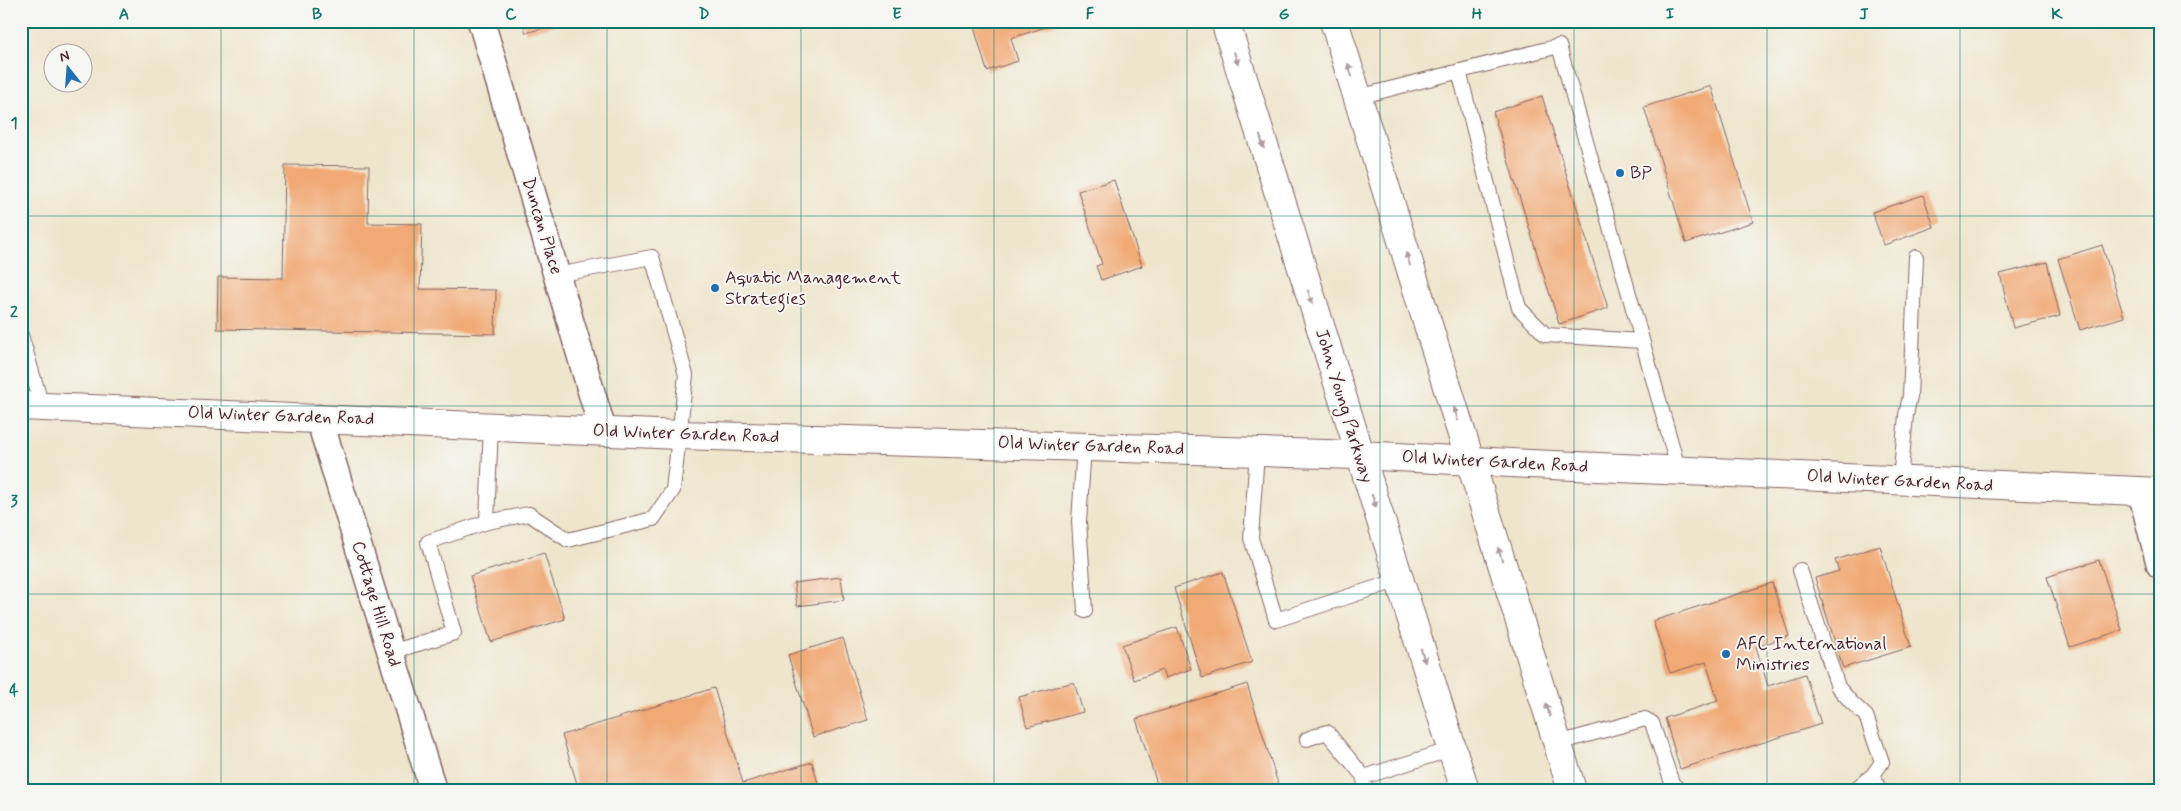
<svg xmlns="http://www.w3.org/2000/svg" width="2181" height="811" viewBox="0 0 2181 811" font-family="Mynerve,sans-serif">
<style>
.building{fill:#f1a975}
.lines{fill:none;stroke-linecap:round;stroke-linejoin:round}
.service-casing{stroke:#836463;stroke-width:16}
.minor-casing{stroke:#836463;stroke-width:29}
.secondary-casing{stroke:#836463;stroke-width:30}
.primary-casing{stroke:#836463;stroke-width:30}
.service{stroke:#fff;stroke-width:14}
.minor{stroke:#fff;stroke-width:26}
.secondary{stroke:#fff;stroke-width:28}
.primary{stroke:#fff;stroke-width:28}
.oneway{fill:#ae9aa0}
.grid{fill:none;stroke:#0f766e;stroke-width:1;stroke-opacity:0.55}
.poi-dot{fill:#1f6fb2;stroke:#f6f6f2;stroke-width:2}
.labels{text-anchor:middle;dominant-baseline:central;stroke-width:4;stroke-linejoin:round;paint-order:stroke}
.poi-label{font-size:18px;fill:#4a1f2b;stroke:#f6f6f2;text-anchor:start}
.street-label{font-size:18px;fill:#4a1f2b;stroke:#f6f6f2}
.neatline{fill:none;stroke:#0f766e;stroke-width:2}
.grid-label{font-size:16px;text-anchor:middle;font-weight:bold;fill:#0f766e}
</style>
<rect width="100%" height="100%" fill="#f6f6f2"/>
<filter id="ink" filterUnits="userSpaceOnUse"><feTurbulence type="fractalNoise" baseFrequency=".02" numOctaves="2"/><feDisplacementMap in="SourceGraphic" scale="10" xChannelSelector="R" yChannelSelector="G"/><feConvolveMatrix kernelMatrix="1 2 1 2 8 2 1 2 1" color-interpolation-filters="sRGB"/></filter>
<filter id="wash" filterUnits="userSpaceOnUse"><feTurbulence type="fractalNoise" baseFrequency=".0096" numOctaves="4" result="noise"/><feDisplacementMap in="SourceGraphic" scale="20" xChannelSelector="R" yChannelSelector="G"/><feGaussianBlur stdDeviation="1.12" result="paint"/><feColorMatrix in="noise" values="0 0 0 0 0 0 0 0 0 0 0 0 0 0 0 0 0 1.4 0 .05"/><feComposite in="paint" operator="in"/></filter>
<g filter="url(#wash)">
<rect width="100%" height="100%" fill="#eee5cc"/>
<g id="blocks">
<path class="building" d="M522,21H564V22L526,33Z
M991,21H1062V22L1011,38L1018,61L987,71L974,27Z
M1711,86L1753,222L1686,243L1644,107Z
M1542,96L1608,308L1559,324L1493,112Z
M285,165L369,166L368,223L422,224L420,289L496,290L495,334L217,329L218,277L283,278Z
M1114,180L1142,266L1101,280L1096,266L1102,264L1078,191Z
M1923,195L1934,227L1884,245L1872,212Z
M2102,245L2124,317L2080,330L2058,259Z
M2047,262L2060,316L2013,328L2000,274Z
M1880,546L1911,647L1843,668L1815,578L1839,571L1835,560Z
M544,553L565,619L491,642L470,576Z
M2099,560L2122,630L2070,647L2047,577Z
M1223,572L1252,662L1202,678L1174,588Z
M841,577L844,600L797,606L794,583Z
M1772,583L1789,636L1756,647L1768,686L1805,674L1821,724L1680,769L1665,718L1718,701L1706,662L1670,673L1653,621Z
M1177,627L1191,669L1165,678L1162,670L1134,680L1122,645Z
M843,638L868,720L813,737L788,655Z
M1074,682L1083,712L1027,727L1019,697Z
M1247,684L1280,790H1159L1136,719Z
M714,688L743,783L812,762L820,790H579L562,735Z"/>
</g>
</g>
<g filter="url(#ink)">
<use href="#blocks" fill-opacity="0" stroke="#836463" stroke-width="1"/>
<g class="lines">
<defs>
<path id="service" d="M1459,71L1519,308L1546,335L1642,341
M1358,97L1559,46L1679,471
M21,335L42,406
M491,425L487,522L529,514L568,540L653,519L673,490L686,375L652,257L557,275
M1084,446L1079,522L1085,611
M1257,452L1251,538L1276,620L1399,580
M1900,481L1906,415L1910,396L1916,257
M1800,570L1838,687L1851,702L1866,716L1882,762L1873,775L1854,790
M391,652L454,633L428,542L487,522
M1307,739L1327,732L1364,777L1365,790
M1558,743L1645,719L1652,723L1672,783L1679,790
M1873,775L1879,790
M1364,777L1452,749"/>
<path id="minor" d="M481,21L603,431
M319,418L433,790
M2141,491L2160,565"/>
<path id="secondary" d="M21,406L679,435L1359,455L1530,464L2160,492"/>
<path id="primary" d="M1225,21L1465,790
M1334,21L1572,790"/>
</defs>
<use href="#service" class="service-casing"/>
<use href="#minor" class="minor-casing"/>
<use href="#secondary" class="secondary-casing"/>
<use href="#primary" class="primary-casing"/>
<use href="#service" class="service"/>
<use href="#minor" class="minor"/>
<use href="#secondary" class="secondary"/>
<use href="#primary" class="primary"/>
</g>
<defs><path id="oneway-solid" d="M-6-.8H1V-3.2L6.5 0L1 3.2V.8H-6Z" transform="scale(1.25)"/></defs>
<g class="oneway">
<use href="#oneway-solid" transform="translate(1236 58) rotate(73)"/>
<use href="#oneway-solid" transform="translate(1350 70) rotate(-107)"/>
<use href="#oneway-solid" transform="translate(1262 142) rotate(73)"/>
<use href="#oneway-solid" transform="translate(1408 259) rotate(-107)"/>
<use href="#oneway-solid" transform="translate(1310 297) rotate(73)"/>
<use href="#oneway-solid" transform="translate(1456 414) rotate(-107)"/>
<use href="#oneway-solid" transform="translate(1374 501) rotate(72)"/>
<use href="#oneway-solid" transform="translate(1500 554) rotate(-107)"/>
<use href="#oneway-solid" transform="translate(1423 656) rotate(73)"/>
<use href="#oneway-solid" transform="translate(1548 710) rotate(-107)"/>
</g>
</g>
<path class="grid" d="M221,21V790M414,21V790M607,21V790M801,21V790M994,21V790M1187,21V790M1380,21V790M1574,21V790M1767,21V790M1960,21V790M21,216H2160M21,406H2160M21,594H2160"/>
<g class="poi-dot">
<circle cx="1620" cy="173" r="5"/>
<circle cx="715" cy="288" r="5"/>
<circle cx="1726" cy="654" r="5"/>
</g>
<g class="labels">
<g class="poi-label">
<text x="1630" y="173">BP</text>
<text x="725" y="278">Aquatic Management<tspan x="725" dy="21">Strategies</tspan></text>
<text x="1736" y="644">AFC International<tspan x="1736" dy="21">Ministries</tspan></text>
</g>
<g class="street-label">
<text transform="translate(542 226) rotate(73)">Duncan Place</text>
<text transform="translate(1344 406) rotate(73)">John Young Parkway</text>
<text transform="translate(281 416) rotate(2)">Old Winter Garden Road</text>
<text transform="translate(686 434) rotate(2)">Old Winter Garden Road</text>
<text transform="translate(1091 446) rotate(2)">Old Winter Garden Road</text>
<text transform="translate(1495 462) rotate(3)">Old Winter Garden Road</text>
<text transform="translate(1900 481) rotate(3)">Old Winter Garden Road</text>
<text transform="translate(376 604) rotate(73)">Cottage Hill Road</text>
</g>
</g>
<rect width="2181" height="811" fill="none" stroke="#f6f6f2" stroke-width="55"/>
<g transform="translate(68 68) rotate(343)"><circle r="24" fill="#f6f6f2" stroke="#b1a0a2"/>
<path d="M0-4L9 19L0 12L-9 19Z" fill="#1f6fb2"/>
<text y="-8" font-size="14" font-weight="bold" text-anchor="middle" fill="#4a1f2b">N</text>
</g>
<rect x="28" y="28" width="2126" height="756" class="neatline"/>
<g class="grid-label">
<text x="124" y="19">A</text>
<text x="317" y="19">B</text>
<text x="511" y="19">C</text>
<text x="704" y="19">D</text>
<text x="897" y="19">E</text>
<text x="1090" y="19">F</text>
<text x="1284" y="19">G</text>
<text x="1477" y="19">H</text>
<text x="1670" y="19">I</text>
<text x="1864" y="19">J</text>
<text x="2057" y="19">K</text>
<text x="14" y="128">1</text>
<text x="14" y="317">2</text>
<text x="14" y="506">3</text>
<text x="14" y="695">4</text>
</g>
</svg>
